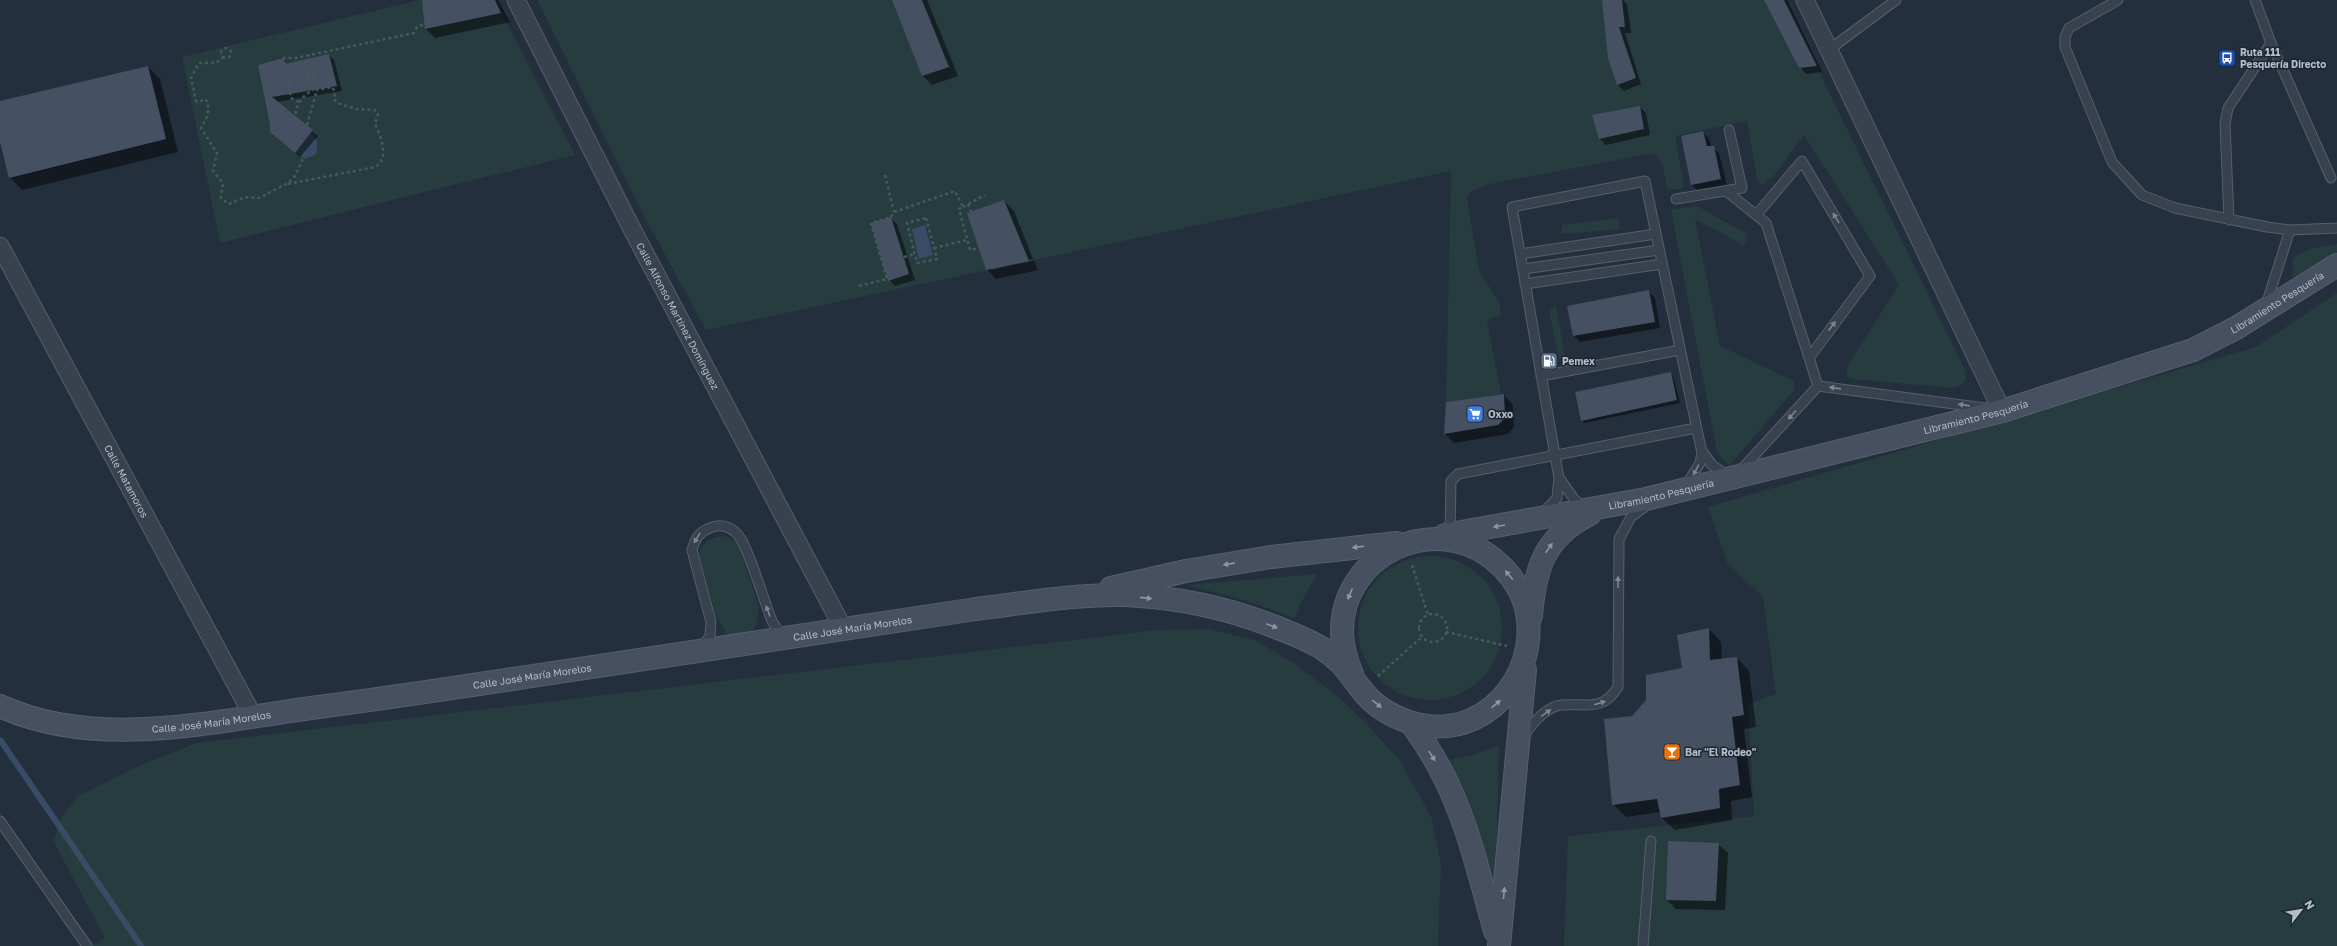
<svg xmlns="http://www.w3.org/2000/svg" width="2337" height="946" viewBox="0 0 2337 946" font-family="'Golos Text',sans-serif">
<style>
.green{fill:#263c3f}
.water{fill:#394c67}
.shadow{fill:#0007}
.lines{fill:none;stroke-linecap:round;stroke-linejoin:round}
.stream{stroke:#394c67;stroke-width:6}
.building{fill:#455162}
.service-casing{stroke:#565f6c;stroke-width:11}
.minor-casing{stroke:#565f6c;stroke-width:19}
.secondary-casing{stroke:#565f6c;stroke-width:24}
.path{stroke:#44595c;stroke-width:2.5;stroke-dasharray:3 3;stroke-linecap:butt}
.service{stroke:#38414e;stroke-width:9}
.minor{stroke:#38414e;stroke-width:17}
.secondary{stroke:#465061;stroke-width:22}
.oneway{fill:#7c8592}
.oneway2{fill:#8e96a5}
.labels{text-anchor:middle;dominant-baseline:central;stroke-width:3;stroke-linejoin:round;paint-order:stroke}
.poi-label{font-size:10px;font-weight:bold;fill:#b4bcc9;stroke:#1d2633;text-anchor:start}
.street-label{font-size:10px;fill:#b4bcc9;stroke:#1d2633}
</style>
<rect width="100%" height="100%" fill="#242f3e"/>
<path class="green" d="M419,0H495L575,155L220,243L182,57Z
M537,0H1784L1966,372V381L1960,386L1953,388L1852,379L1846,376L1848,365L1899,285L1804,135L1773,177L1763,185L1759,183L1757,179L1747,121L1675,136L1684,186L1680,189H1667L1663,167L1658,157L1654,154H1649L1490,184C1480,187 1471,189 1467,199L1479,270L1500,304L1501,315L1487,320L1501,394L1446,402L1451,171L706,330L643,214Z
M1697,206L1747,234L1745,246L1695,219L1720,346L1794,381L1795,389L1729,466L1717,452L1671,210Z
M1618,218L1620,229L1562,234V225Z
M2337,244V255L2293,283V258L2309,249Z
M2337,293V946H1564L1568,836L1754,816L1748,704L1776,694L1763,597L1728,565L1708,507L2256,347Z
M1556,305L1565,357L1562,362L1559,359L1549,311Z
M725,536L737,542L759,607L756,625L751,633L729,637L716,617L699,553C702,542 714,536 725,536Z
M1358 628a72 72 0 1 1 144 0a72 72 0 1 1-144 0Z
M1317,574L1300,605L1295,619C1259,603 1223,594 1185,585Z
M1208,629L1255,640L1295,664L1333,692L1367,724L1400,761L1431,816L1441,864L1438,946H91L105,938L53,841L62,816L78,796L138,766L197,743L1158,630Z
M1499,745L1496,882L1449,760L1472,755Z"/>
<path class="water" d="M311,132C318,139 319,146 315,155L305,159L292,150Z
M925,225L933,255L919,259L912,229Z"/>
<path class="shadow" d="M423,0H498L510,22L435,38L426,29Z
M893,0H927L958,76L932,85L922,75Z
M1603,0H1623L1627,4L1631,33H1625L1641,84L1624,91L1618,85Z
M1765,0H1787L1822,72L1806,74L1800,67Z
M329,55L334,60L342,91L276,102L318,136L300,157L276,137L271,124L259,66L283,59L288,64Z
M148,67L160,79L178,152L22,190L10,177L0,137V102Z
M1640,107L1646,113L1650,135L1606,145L1600,139Z
M1702,132L1709,138L1711,147L1719,153L1727,185L1698,191L1692,185Z
M1004,201L1014,211L1033,259L991,268V270L1034,261L1038,270L996,279L987,269Z
M890,218L897,224L915,280L895,286L889,280Z
M1648,291L1655,298L1660,328L1580,342L1574,336Z
M1670,373L1673,376L1680,403L1585,423L1582,420Z
M1504,395L1513,405L1514,427L1508,434L1454,443L1445,434Z
M1709,629L1721,642L1722,660L1737,658L1749,671L1756,727L1744,729L1752,797L1731,801L1732,820L1675,830L1662,818L1661,812L1626,817L1613,804L1633,717L1683,668Z
M1718,844L1728,853L1725,910L1676,909L1667,900Z"/>
<g class="lines">
<path class="stream" d="M1,741L141,946"/>
</g>
<path class="building" d="M422,0H495L501,13L425,29Z
M892,0H922L949,67L922,76Z
M1602,0H1622L1625,27H1619L1636,78L1617,85L1608,58Z
M1764,0H1784L1817,66L1799,68Z
M329,54L337,86L272,97L313,130L295,153L270,132V124L258,65L284,58L285,64Z
M148,66L166,139L9,178L0,142V101Z
M1640,106L1644,129L1599,139L1592,115Z
M1703,131L1707,146H1714L1721,179L1691,185L1681,136Z
M1004,200L1029,261L986,270L967,213Z
M891,217L909,274L888,281L871,223Z
M1649,290L1655,322L1573,336L1567,306Z
M1671,372L1677,400L1581,421L1575,392Z
M1504,394L1505,418L1498,425L1444,434L1446,402Z
M1709,628L1710,660L1737,657L1744,715L1732,717L1740,785L1719,789L1720,808L1661,818L1657,799L1612,805L1604,719L1632,716L1646,700V675L1682,668L1677,635Z
M1668,841L1719,843L1716,901L1666,900Z"/>
<g class="lines">
<defs>
<path id="service" d="M2118,0L2069,28L2065,37V47L2112,162L2142,195L2175,208L2267,227L2290,230L2337,228
M2255,0L2271,43L2331,178
M1830,49L1896,0
M1726,191L1766,223L1818,386
M1676,199L1742,188L1729,130
M1757,214L1802,161L1870,276L1809,358
M2229,220L2225,124L2228,108L2271,43
M1520,254L1656,234
M1523,269L1659,250
M1525,284L1662,264
M2266,305L2290,230
M1541,376L1680,350
M1818,386L1985,408
M1702,451L1712,465L1728,476
M1740,471L1818,386
M1560,479L1574,499L1584,507
M1543,513L1557,498L1559,478L1512,207L1645,181L1702,453L1700,463L1687,484
M1450,534L1451,481L1458,474L1696,428
M702,647L710,636L711,622L692,550C695,539 699,532 710,528C720,523 732,527 738,535C748,546 765,604 772,621L777,629L786,635
M1524,736C1532,723 1547,706 1562,705C1587,703 1602,712 1618,687L1619,539L1631,517L1647,505
M0,821L87,946
M1643,946L1651,841"/>
<g id="minor">
<path id="s1" d="M516,0L632,229L844,630"/>
<path d="M1805,0L2002,411"/>
<path id="s2" d="M0,246L253,716"/>
</g>
<g id="secondary">
<path id="s3" d="M1445,535L1646,499L2002,411L2193,350L2236,328L2337,265"/>
<path d="M1111,588L1186,571L1271,557L1397,543"/>
<path d="M1531,616C1535,568 1544,537 1590,514"/>
<path id="s4" d="M0,706C94,749 206,723 304,709C382,699 461,687 539,675C685,653 831,632 976,609C1025,603 1075,594 1124,595C1174,597 1227,608 1273,626C1290,633 1308,639 1323,649C1346,664 1350,677 1366,695C1381,712 1405,723 1427,726C1496,734 1544,663 1524,601C1518,584 1506,569 1492,558C1432,512 1342,555 1342,631C1342,647 1346,660 1352,674"/>
<path d="M1411,723C1421,737 1431,752 1439,767C1467,818 1479,875 1495,931"/>
<path d="M1499,946L1525,670"/>
</g>
</defs>
<use href="#service" class="service-casing"/>
<use href="#minor" class="minor-casing"/>
<use href="#secondary" class="secondary-casing"/>
<path class="path" d="M221 53a5 5 0 1 1 10 0a5 5 0 1 1-10 0Z
M224,57L216,63H199L191,78L196,101L199,102L205,99L208,102V115L201,128L217,153L213,171L223,183L221,198L229,204L245,197L259,198L288,183L295,176L303,159
M309,74V55
M299,102L291,98L284,58H296L414,33L417,27L425,24
M307,125L317,90
M295,126C294,108 300,96 316,88
M885,175L894,212
M288,184L375,167C390,159 381,136 375,124L378,114L375,110L356,109L337,103L334,99L335,92L332,87L317,90L314,73L295,77L288,83
M968,204L971,212
M963,207L985,195
M926,218L937,259L917,263L907,223Z
M934,248L967,240
M904,257L915,254
M859,286L887,279L871,223L891,217L894,212L955,191L963,207L959,209L970,250L979,248
M1412,565L1428,615
M1419 628a14 14 0 1 1 28 0a14 14 0 1 1-28 0Z
M1446,632L1507,646
M1378,676L1422,637"/>
<use href="#service" class="service"/>
<use href="#minor" class="minor"/>
<use href="#secondary" class="secondary"/>
</g>
<defs><path id="oneway-solid" d="M-6-.8H1V-3.2L6.5 0L1 3.2V.8H-6Z"/></defs>
<g class="oneway">
<use href="#oneway-solid" transform="translate(1836 218) rotate(-121)"/>
<use href="#oneway-solid" transform="translate(1832 326) rotate(-53)"/>
<use href="#oneway-solid" transform="translate(1835 388) rotate(-172)"/>
<use href="#oneway-solid" transform="translate(1964 405) rotate(-172)"/>
<use href="#oneway-solid" transform="translate(1792 415) rotate(132)"/>
<use href="#oneway-solid" transform="translate(1696 470) rotate(118)"/>
<use href="#oneway-solid" transform="translate(697 538) rotate(122)"/>
<use href="#oneway-solid" transform="translate(1618 582) rotate(-90)"/>
<use href="#oneway-solid" transform="translate(768 611) rotate(-110)"/>
<use href="#oneway-solid" transform="translate(1600 703) rotate(-18)"/>
<use href="#oneway-solid" transform="translate(1546 713) rotate(-35)"/>
</g>
<g class="oneway2">
<use href="#oneway-solid" transform="translate(1499 526) rotate(170)"/>
<use href="#oneway-solid" transform="translate(1358 547) rotate(173)"/>
<use href="#oneway-solid" transform="translate(1549 548) rotate(-55)"/>
<use href="#oneway-solid" transform="translate(1229 564) rotate(171)"/>
<use href="#oneway-solid" transform="translate(1509 575) rotate(-130)"/>
<use href="#oneway-solid" transform="translate(1350 594) rotate(113)"/>
<use href="#oneway-solid" transform="translate(1146 598) rotate(6)"/>
<use href="#oneway-solid" transform="translate(1272 626) rotate(21)"/>
<use href="#oneway-solid" transform="translate(1377 704) rotate(39)"/>
<use href="#oneway-solid" transform="translate(1496 704) rotate(-40)"/>
<use href="#oneway-solid" transform="translate(1432 756) rotate(58)"/>
<use href="#oneway-solid" transform="translate(1504 893) rotate(-85)"/>
</g>
<defs>
<symbol id="bus-square" viewBox="-11 -11 22 22"><rect x="-9" y="-9" width="18" height="18" rx="4" fill="#1a4fb4" stroke="#1d2633"/><path d="M-5-6H5V4H4V6H2V4H-2V6H-4V4H-5ZM-3.5-4V0h7V-4ZM-3.5 1.2v1.5H-2V1.2ZM2 1.2v1.5H3.5V1.2Z" fill="#fff"/></symbol>
<symbol id="fuel-square" viewBox="-11 -11 22 22"><rect x="-9" y="-9" width="18" height="18" rx="4" fill="#5c6f8a" stroke="#1d2633"/><path d="M-5.5-6h7V0h2V4h1.3V-2.5L3-4.5l.8-.8L6-3V5H2.5V1h-1V6h-7ZM-4.2-4.7v3.2H.2V-4.7Z" fill="#fff"/></symbol>
<symbol id="supermarket-square" viewBox="-11 -11 22 22"><rect x="-9" y="-9" width="18" height="18" rx="4" fill="#3f7fe0" stroke="#1d2633"/><path d="M-6-5.5h2.5l.6 2H6L4.5 2H-2.5L-4.4-4H-6ZM-1.5 3.2a1.3 1.3 0 1 0 .1 0ZM3 3.2a1.3 1.3 0 1 0 .1 0Z" fill="#fff"/></symbol>
<symbol id="bar-square" viewBox="-11 -11 22 22"><rect x="-9" y="-9" width="18" height="18" rx="4" fill="#e8710a" stroke="#1d2633"/><path d="M-6-5H6L.8 .8V4.5H3.5V6h-7V4.5H-.8V.8Z" fill="#fff"/></symbol>
</defs>
<g fill-rule="evenodd">
<use href="#bus-square" x="2217" y="48" width="20" height="20"/>
<use href="#fuel-square" x="1539" y="351" width="20" height="20"/>
<use href="#supermarket-square" x="1465" y="404" width="20" height="20"/>
<use href="#bar-square" x="1662" y="742" width="20" height="20"/>
</g>
<g class="labels">
<g class="poi-label">
<text x="2240" y="52">Ruta 111<tspan x="2240" dy="12">Pesquería Directo</tspan></text>
<text x="1562" y="361">Pemex</text>
<text x="1488" y="414">Oxxo</text>
<text x="1685" y="752">Bar "El Rodeo"</text>
</g>
<g class="street-label">
<text stroke="none"><textPath href="#s3" startOffset="868">Libramiento Pesquería</textPath></text>
<text stroke="none"><textPath href="#s1" startOffset="355">Calle Alfonso Martínez Domínguez</textPath></text>
<text stroke="none"><textPath href="#s3" startOffset="544">Libramiento Pesquería</textPath></text>
<text stroke="none"><textPath href="#s2" startOffset="267">Calle Matamoros</textPath></text>
<text stroke="none"><textPath href="#s3" startOffset="220">Libramiento Pesquería</textPath></text>
<text stroke="none"><textPath href="#s4" startOffset="863">Calle José María Morelos</textPath></text>
<text stroke="none"><textPath href="#s4" startOffset="539">Calle José María Morelos</textPath></text>
<text stroke="none"><textPath href="#s4" startOffset="215">Calle José María Morelos</textPath></text>
</g>
</g>
<g transform="translate(2301 910) rotate(59)" stroke="#1d2633" stroke-width="3" paint-order="stroke">
<path d="M0-3L7 15L0 10L-7 15Z" fill="#b4bcc9"/>
<text y="-6" font-size="11" font-weight="bold" text-anchor="middle" fill="#b4bcc9">N</text>
</g>
</svg>
